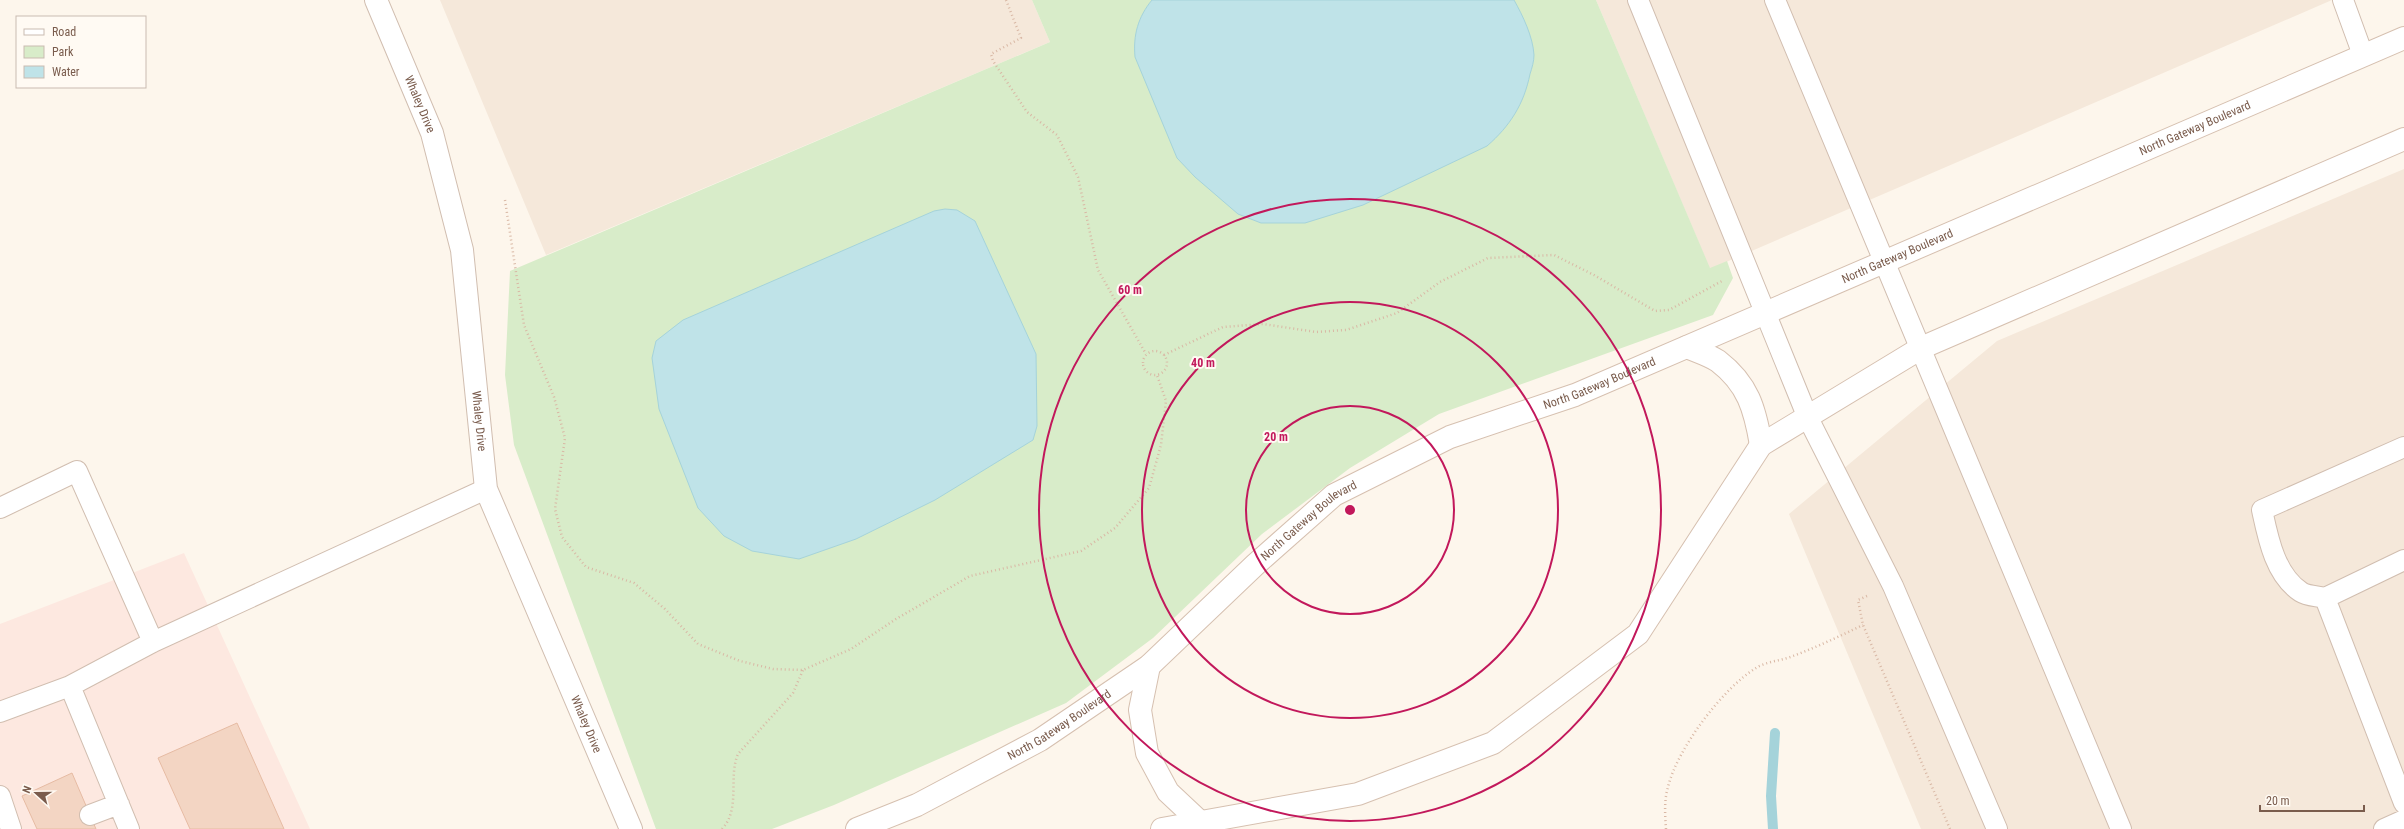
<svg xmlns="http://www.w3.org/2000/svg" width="2404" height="829" viewBox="0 0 2404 829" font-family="'Roboto Condensed',sans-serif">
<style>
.residential{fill:#f5e8da}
.commercial{fill:#fde8e0}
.green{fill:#d8ecc9}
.water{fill:#bfe3e8;stroke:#a5d3da}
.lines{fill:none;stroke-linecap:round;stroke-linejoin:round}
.stream{stroke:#a5d3da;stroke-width:10}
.building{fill:#f3d5c3;stroke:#e6bba3}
.lane-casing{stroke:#d1beb0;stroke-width:22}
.street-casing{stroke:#d1beb0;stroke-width:24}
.secondary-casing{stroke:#d6c0b0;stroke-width:24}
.path{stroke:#d9b8a5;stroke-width:2.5;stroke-dasharray:1 3;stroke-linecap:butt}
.lane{stroke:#fff;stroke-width:20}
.street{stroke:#fff;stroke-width:22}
.secondary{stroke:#fff;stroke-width:22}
.ring{fill:none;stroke:#c2185b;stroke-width:2}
.labels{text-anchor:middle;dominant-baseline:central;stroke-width:4;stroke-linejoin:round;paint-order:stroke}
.street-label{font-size:12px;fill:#7a5c4d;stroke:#fffaf3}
.centre{fill:#c2185b;stroke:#fffaf3;stroke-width:2}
.ring-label{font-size:12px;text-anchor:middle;font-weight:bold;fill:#c2185b;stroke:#fffaf3;stroke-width:4;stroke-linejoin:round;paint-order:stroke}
</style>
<rect width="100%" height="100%" fill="#fdf6ec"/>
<path class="residential" d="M440,0H1032L1050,42L546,255Z
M1596,0H2332L1710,269Z
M2404,169V829H1921L1789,514L1997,341Z"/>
<path class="commercial" d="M184,553L310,829H0V624Z"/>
<path class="green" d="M1032,0H1596L1710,268L1727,261L1733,278L1713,315L1439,414L1350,468L1262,534L1153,638L1066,703L834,805L772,829H656L514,445L505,375L510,271L1050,42Z"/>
<path class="water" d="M1152,0H1514C1523,16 1533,37 1534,55C1534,61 1532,68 1530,74C1524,104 1510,126 1487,146L1363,205L1305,223H1261L1238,214L1195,177L1177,158L1135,57C1133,35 1138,17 1152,0Z
M945,209L957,210L975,221L1036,354L1037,426L1033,440L935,500L856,539L799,559L752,551L724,536L698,508L659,409L652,358L656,341L683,320L934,211Z"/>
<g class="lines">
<path class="stream" d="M1773,829L1771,796L1775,733"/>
</g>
<path class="building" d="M237,723L284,829H190L158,758Z
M72,773L96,829H37L22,796Z"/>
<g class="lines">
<defs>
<path id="lane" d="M1638,0L1808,418L1893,586L1997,829
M1775,0L2121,829
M2343,0L2363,55
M0,508L77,471L153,642
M2404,560L2325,598L2404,803
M2325,598C2318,596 2307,596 2301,592C2275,575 2268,538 2262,510L2404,447
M0,712L70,686
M0,796L11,829
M90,815L119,804
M129,829L70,686L153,642L486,489
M2384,829L2404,820"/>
<g id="street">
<path id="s1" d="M376,0L432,133L462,250L486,489L631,829"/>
</g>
<g id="secondary">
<path d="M1687,347C1696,351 1709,355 1718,361C1748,384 1755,409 1761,445"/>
<path d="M1149,666L1140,710L1147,753L1168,792L1200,822"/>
<path id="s2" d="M857,829L917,805L1040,740L1149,666L1256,564L1334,495L1450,437L1575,395L2404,38"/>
<path d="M1162,829L1358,794L1493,743L1638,634L1761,445L1921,348L2404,139"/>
</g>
</defs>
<use href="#lane" class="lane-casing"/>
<use href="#street" class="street-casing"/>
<use href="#secondary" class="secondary-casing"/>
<path class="path" d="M1006,0L1021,38L991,54L993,61L1027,112L1057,135L1078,177L1098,270L1146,354
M505,200L524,325L554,397L565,438L555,509L562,537L586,567L634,583L665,609L698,644L740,661L773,669L803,670L851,649L896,619L970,576L1081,551L1115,528L1149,488L1161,445L1166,401L1157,375
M1143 363a12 12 0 1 1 24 0a12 12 0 1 1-24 0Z
M1164,355L1223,327L1263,324L1316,332L1346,330L1397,313L1440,282L1488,258L1554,255L1594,275L1655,311L1669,310L1722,281
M1867,596L1858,600L1863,625L1950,829
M722,829C741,809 728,777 738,754L793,693L803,670
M1666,829C1665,815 1664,800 1668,787C1677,749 1723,688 1756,668C1767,661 1781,661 1793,656C1817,647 1840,636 1863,625"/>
<use href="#lane" class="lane"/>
<use href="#street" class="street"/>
<use href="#secondary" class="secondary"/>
</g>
<g class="ring">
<circle cx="1350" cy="510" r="104"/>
<circle cx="1350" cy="510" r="208"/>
<circle cx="1350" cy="510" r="311"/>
</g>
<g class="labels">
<g class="street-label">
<text stroke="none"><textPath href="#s1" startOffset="113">Whaley Drive</textPath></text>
<text stroke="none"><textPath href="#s2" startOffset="1524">North Gateway Boulevard</textPath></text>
<text stroke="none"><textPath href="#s2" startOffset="1200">North Gateway Boulevard</textPath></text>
<text stroke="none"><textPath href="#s2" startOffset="876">North Gateway Boulevard</textPath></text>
<text stroke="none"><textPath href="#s1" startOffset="437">Whaley Drive</textPath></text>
<text stroke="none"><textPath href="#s2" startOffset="552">North Gateway Boulevard</textPath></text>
<text stroke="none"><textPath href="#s2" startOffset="228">North Gateway Boulevard</textPath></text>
<text stroke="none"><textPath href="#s1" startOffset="761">Whaley Drive</textPath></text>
</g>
</g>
<circle cx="1350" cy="510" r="6" class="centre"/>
<g class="ring-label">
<text x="1130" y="294">60 m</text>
<text x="1203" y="367">40 m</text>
<text x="1276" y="441">20 m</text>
</g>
<rect x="16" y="16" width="130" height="72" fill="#fffaf3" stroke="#cabbb1"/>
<rect x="24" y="29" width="20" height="6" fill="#ffffff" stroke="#cabbb1"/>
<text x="52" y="36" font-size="12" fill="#7a5c4d">Road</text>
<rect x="24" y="46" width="20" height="12" fill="#d8ecc9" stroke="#cabbb1"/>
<text x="52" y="56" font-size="12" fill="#7a5c4d">Park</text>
<rect x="24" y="66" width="20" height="12" fill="#bfe3e8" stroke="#cabbb1"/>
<text x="52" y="76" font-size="12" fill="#7a5c4d">Water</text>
<g transform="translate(36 793) rotate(291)" stroke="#fffaf3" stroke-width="3" paint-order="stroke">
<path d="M0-3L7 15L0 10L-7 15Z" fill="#7a5c4d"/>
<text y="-6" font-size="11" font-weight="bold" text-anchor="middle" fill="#7a5c4d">N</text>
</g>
<path d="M2260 805v6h104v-6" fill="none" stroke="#7a5c4d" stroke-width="2"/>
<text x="2266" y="805" font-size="12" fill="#7a5c4d" stroke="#fffaf3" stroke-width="3" paint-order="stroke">20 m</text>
</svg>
